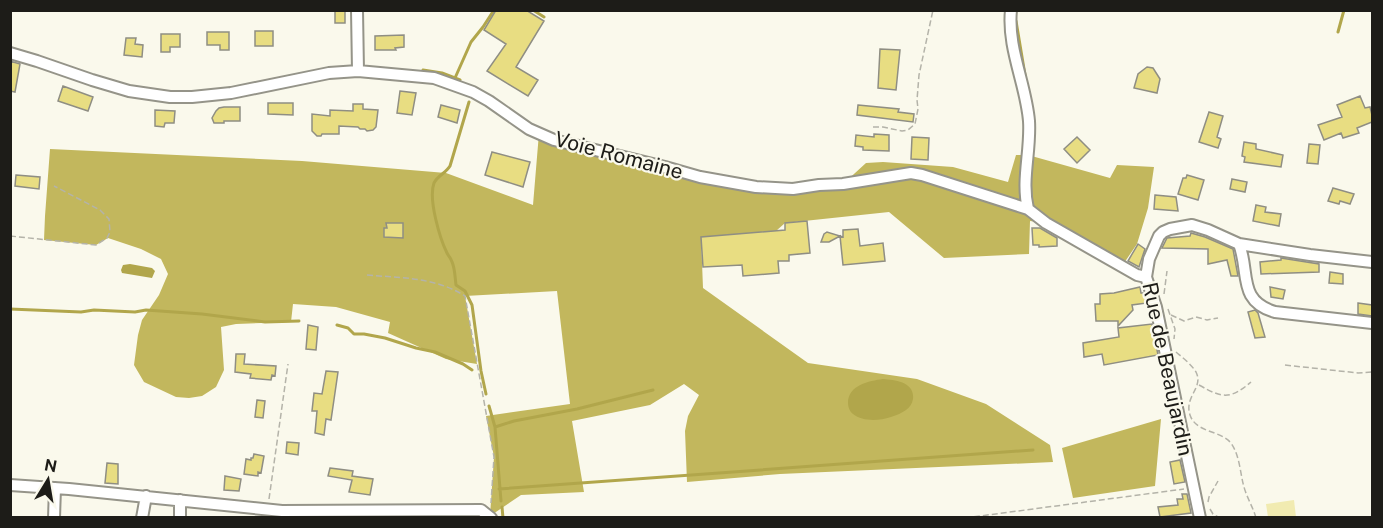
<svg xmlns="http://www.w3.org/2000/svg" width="1383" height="528" viewBox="0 0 1383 528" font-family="'Public Sans',sans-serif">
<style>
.green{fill:#f1ebb1}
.forest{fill:#c2b75d}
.water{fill:#b1a64b}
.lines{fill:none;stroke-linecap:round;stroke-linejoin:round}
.stream{stroke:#b1a64b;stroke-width:3}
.building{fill:#e8dd82;stroke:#8f8e83;stroke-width:1.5}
.minor-casing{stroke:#959489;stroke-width:14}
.path{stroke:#b4b3a9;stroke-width:1.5;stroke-dasharray:6 3;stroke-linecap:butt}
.minor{stroke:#fff;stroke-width:10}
.labels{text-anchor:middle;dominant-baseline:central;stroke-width:4.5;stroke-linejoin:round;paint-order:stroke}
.street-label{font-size:21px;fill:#1d1c18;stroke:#faf9ec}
</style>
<rect width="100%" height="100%" fill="#faf9ec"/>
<path class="green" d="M1294,500L1296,517H1268L1266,504Z"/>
<path class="forest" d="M539,133L756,187L843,184L866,163L883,162L953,167L1008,182L1016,155H1028L1110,178L1117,165L1154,167L1148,208L1137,244L1122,266L1046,223L1030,221L1029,254L944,258L889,212L785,223L776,231L701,237L703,288L808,363L917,379L986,404L1050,445L1053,462L780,474L687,482L685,431L688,416L699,395L684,384L650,405L572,421L584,492L521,495L490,516L494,457L486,416L570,404L557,291L465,296L477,364L446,359L388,333L390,322L336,307L293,304L291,322L236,324L221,327L224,370L216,387L202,396L189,398L176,397L144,382L134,365L138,335L142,320L159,295L168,274L161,259L141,249L108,238L96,245L44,240L45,216L50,149L302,161L446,173L533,205Z
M1161,419L1155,486L1073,498L1062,448Z"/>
<path class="water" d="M130,264L152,268L155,271L152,278L122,273L121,270L123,265Z
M883,379C895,380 915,382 913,399C912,404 910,407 906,410C893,419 867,425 853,414C850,412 848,407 848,403C848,385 869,381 883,379Z"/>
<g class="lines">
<path class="stream" d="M533,10L544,17
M1016,21L1025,75
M1338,32L1344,10
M423,70L442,73L455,78
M460,80L455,78L471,42L483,27L494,10
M469,102L450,166C446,173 438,175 434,183C428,199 440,239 447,253C450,259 450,256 452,262C455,268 455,278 456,285L465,291L472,305L481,371L486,394
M10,309L81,312L94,310L135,312L146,310L202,314L265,322L299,321
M337,325L348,328L354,334H364L385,338L416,348L435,352L463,364L472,370
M489,406L495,427L514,421L577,409L653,390
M495,427L501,501
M499,489L1033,450
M502,507L503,518"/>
</g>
<path class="building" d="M335,10H345V23H335Z
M496,10H526L544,21L516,67L538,80L528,96L487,71L506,44L484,30Z
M255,31H273V46H255Z
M207,32H229V50H220V45H207Z
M161,34H180V47H170V52H161Z
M404,35V47L395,48L396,50H375V36Z
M126,38H136L135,44L143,45L142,57L124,55Z
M880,49L900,50L896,90L878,88Z
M10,61L20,64L15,92L10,91Z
M1147,67L1153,68L1160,79L1157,93L1134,88L1138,74Z
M63,86L93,97L88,111L58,101Z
M400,91L416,93L412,115L397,113Z
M1360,96L1365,108L1370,107L1372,115V122L1357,128L1359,133L1343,138L1341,133L1324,140L1318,125L1342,117L1337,105Z
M268,103H293V115L268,114Z
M353,104H363V109L378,110L376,127L373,130L367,131L365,129H360L358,127L339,126V134H322L321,136H317L312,131V114L330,116V110L353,111Z
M441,105L460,110L457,123L438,117Z
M858,105L899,109L898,112L914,114L913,122L857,115Z
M224,107H240V121H224V123H214L212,118L216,111L219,108Z
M155,110L175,111L174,123H165L164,127L155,126Z
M1209,112L1223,116L1217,137L1221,139L1218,148L1199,142Z
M874,134L889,135V151L863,150V147L855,146L856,135L874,137Z
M912,137L929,138L928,160L911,159Z
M1077,137L1090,150L1077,163L1064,149Z
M1244,142L1256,144V149L1283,155L1281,167L1244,162L1245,157L1242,156Z
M1309,144L1320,145L1318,164L1307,163Z
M492,152L530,162L523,187L485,175Z
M16,175L40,177L39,189L15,186Z
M1187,175L1204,180L1198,200L1178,194L1183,178H1186Z
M1232,179L1247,182L1245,192L1230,189Z
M1333,188L1354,194L1350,204L1340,201L1339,204L1328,201Z
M1155,195L1176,197L1178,211L1154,209Z
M1256,205L1266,207L1265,212L1281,214L1279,226L1253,221Z
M807,221L810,253L789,255V261H778L779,273L743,276L742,265L703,267L701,237L785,230V223Z
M386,223H403V238L384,237V228H387Z
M1032,228H1040L1057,238V246L1039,247V245H1033Z
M858,229L860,246L883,243L885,261L843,265L840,236L829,242H821L824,234L827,232L843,237V230Z
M1191,233L1205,237L1233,249L1238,276H1231L1227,260L1208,264V249L1162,248L1167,238L1190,236Z
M1138,244L1145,249L1139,267L1128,261Z
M1281,258L1319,264V272L1261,274L1260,262L1281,260Z
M1330,272L1343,274V284L1329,283Z
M1140,287L1141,293H1143L1147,303L1132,305L1133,310L1118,326V321H1096L1095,304H1100V294L1114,293Z
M1270,287L1285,290L1283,299L1271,297Z
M1358,303L1372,305V316L1358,314Z
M1255,310L1258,313L1265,337L1255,338L1248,312Z
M1152,324L1158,355L1104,365L1102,354L1084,357L1083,343L1119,337L1118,328Z
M308,325L318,327L316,350L306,349Z
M236,354H245L244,364L276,366L275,376L272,375L271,380L250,378L251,374L235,372Z
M326,371L338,372L331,420L326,419L324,435L315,433L317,411H312L314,393L322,394Z
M257,400L265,401L263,418L255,417Z
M287,442L299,443L298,455L286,453Z
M254,454L264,456L261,473L258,472V476L244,474L246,459L251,460V458H253Z
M1180,460L1185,482L1174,484L1170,462Z
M107,463L118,464V484L105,483Z
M330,468L353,471L352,476L373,479L370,495L349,492L352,480L328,476Z
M225,476L241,479L239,491L224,490Z
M1182,494H1187L1191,513L1160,517L1158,507L1178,505L1177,499H1183Z"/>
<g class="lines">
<defs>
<path id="minor" d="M357,10L358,71
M1011,10C1007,48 1026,84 1029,121C1031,151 1021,180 1028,209L1046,223L1137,275L1146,277
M10,53L37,61L92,80L129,91L170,97H192L231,93L329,73L358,71L434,78L473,92L489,101L529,129L554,140L665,167L700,177L756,187L793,189L819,185L843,184L911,173L922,175L1028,209
M1372,262L1310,255L1239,244C1250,272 1237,301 1275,312L1372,323
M10,485L69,489L282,511L481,510L491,518
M54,518L55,488
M142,518L146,496
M180,518V500
M1200,518L1156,307L1146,277L1149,259L1159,236L1163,232L1170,229L1192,225L1208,230L1239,244"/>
</defs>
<use href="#minor" class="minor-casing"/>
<path class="path" d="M873,127H883L902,131L908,130L915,124L918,109L917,100L919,75L933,10
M10,236L96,245L107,238L110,232L109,219L100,210L54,186
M367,275C401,278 435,277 465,296L494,457L491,503
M1164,294L1167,271
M1168,309L1175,329L1174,339
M1171,315L1184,321L1196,317L1207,320L1218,318
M1176,352C1183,358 1191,364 1196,372C1204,388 1184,396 1190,415C1196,433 1220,430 1231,443C1240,456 1240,473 1244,487C1247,498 1253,507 1256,518
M1285,365L1358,373L1372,372
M1199,385C1222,398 1230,400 1251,382
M269,499L288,364
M1208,502L1209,497L1218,481
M1210,509L1213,514L1220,518
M965,518L1184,489"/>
<use href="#minor" class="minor"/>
</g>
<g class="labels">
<g class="street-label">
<text transform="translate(619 155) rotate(15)">Voie Romaine</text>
<text transform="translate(1168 369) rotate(78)">Rue de Beaujardin</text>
</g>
</g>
<rect width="1383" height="528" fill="none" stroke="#1d1c18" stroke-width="24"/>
<g transform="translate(48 480) rotate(11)" stroke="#faf9ec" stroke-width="4.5" paint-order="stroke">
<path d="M0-4.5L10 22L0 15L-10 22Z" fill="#1d1c18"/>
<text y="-9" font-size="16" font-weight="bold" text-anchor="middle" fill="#1d1c18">N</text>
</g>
</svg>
